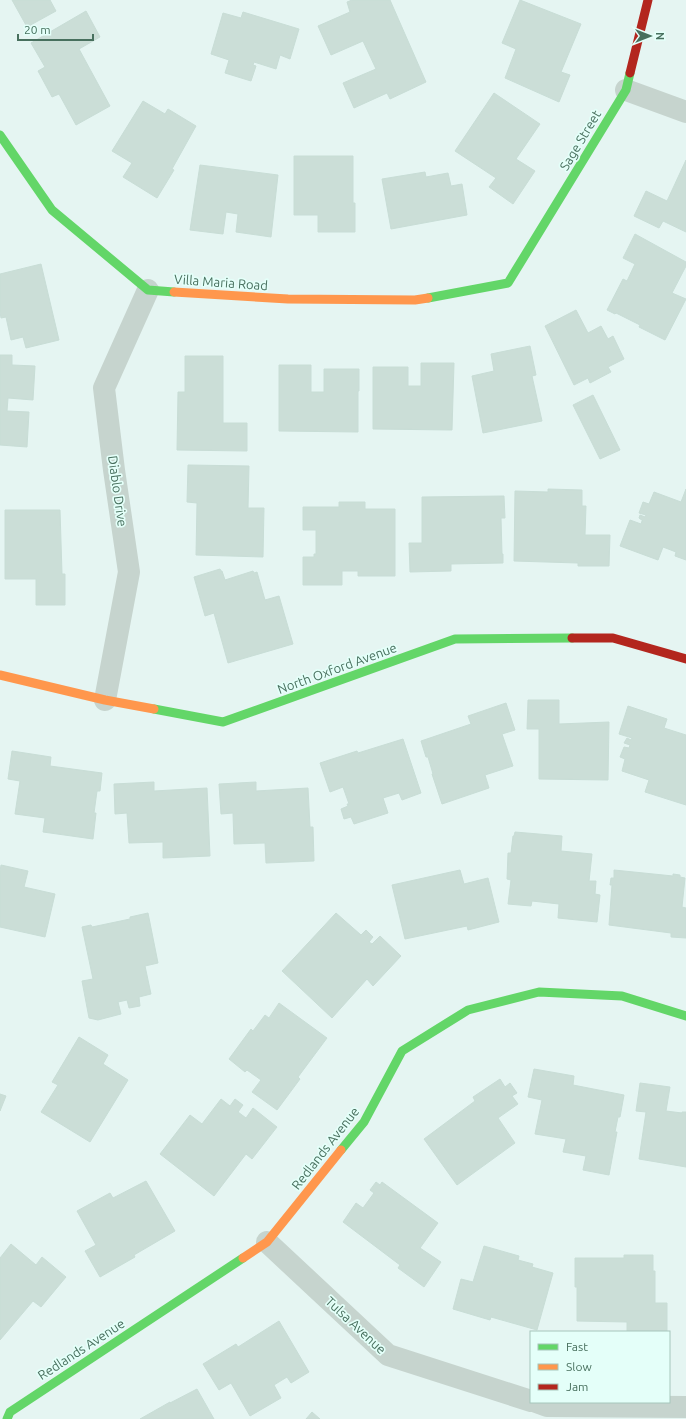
<svg xmlns="http://www.w3.org/2000/svg" width="686" height="1419" viewBox="0 0 686 1419" font-family="Ubuntu,sans-serif">
<style>
.building{fill:#cbded7;stroke:#c8ddd6}
.lines{fill:none;stroke-linecap:round;stroke-linejoin:round}
.street{stroke:#c6d4ce;stroke-width:22}
.fast{stroke:#63d668;stroke-width:9}
.slow{stroke:#ff974d;stroke-width:9}
.jam{stroke:#b3261e;stroke-width:9}
.labels{text-anchor:middle;dominant-baseline:central;stroke-width:3.5;stroke-linejoin:round;paint-order:stroke}
.street-label{font-size:13px;fill:#48705e;stroke:#e4fff9}
</style>
<rect width="100%" height="100%" fill="#e5f5f2"/>
<path class="building" d="M12,0H50L56,11L27,27Z
M352,0H390L426,82L390,99L387,93L354,108L343,83L376,69L363,41L331,55L318,26L350,12L347,2Z
M520,0L581,24L561,72L570,75L559,102L505,78L516,49L502,43Z
M86,11L100,37L79,49L110,106L76,125L59,94L52,97L38,71L45,67L31,43Z
M243,12L299,29L290,59L280,55L276,69L254,62L253,65L256,66L251,81L225,73L229,60L211,54L223,13L241,18Z
M494,93L540,124L516,159L535,171L513,204L489,187L496,178L455,151Z
M143,101L165,114L168,109L196,126L172,169L174,170L157,198L123,177L132,163L112,151Z
M294,156H353V203H355V232H318V215H294Z
M686,160V232L663,221L659,228L634,216L646,191L667,201Z
M200,165L278,175L271,237L236,232L238,214L226,212L223,234L190,230Z
M425,172L426,177L448,173L451,186L462,184L467,215L391,229L382,179Z
M635,234L686,262V266L672,293L686,299L665,340L639,327L640,325L616,313L615,314L607,310L623,279L627,281L635,264L623,258Z
M41,264L59,340L26,348L23,337L11,340L6,317L1,318L0,312V274Z
M576,310L588,333L601,326L608,339L613,336L624,359L608,367L611,372L590,383L588,378L574,385L545,326Z
M530,346L536,375L532,376L542,421L483,433L472,376L494,371L491,354Z
M0,355H12V365L35,366L33,400L8,398L7,411L29,412L27,447L0,445Z
M185,356H223V423H247V451L177,450L178,392H185Z
M421,363H454L452,430L373,429V367H408V386H421Z
M279,365H311V392H324V369H359V391H358V432L279,431Z
M593,395L620,450L600,459L573,405Z
M188,465L249,466L248,508H264L263,557L196,555L197,503L187,502Z
M548,489L582,490V506H586L585,535H610L609,566H578V563L514,561L515,491L548,492Z
M686,489V560L675,556L676,552L663,547L658,560L620,546L630,520L641,524L642,521H643L639,518L640,515L645,517L646,515L639,513L643,502L649,504L654,492L681,502Z
M504,496L505,518H501L502,554H503V563L451,564V571L410,572L409,543H422V497Z
M339,502H365V509H395V576H358V571H342V585H303V557H314V554H316V530H303V507H339Z
M5,510H60L62,574H65V605H36V579H5Z
M220,569L221,571H222L225,580L253,571L254,573L257,572L265,600L279,596L293,644L228,663L214,613L205,616L194,577Z
M528,700H559V724L609,722L608,780L539,779V729H527Z
M506,703L515,730L502,734L513,766L485,775L489,788L442,804L432,774H433L428,757H426L421,741L471,724L468,716Z
M628,706L667,719L664,728L686,735V805L645,792L649,780L622,771L625,759L620,757L624,747L629,748L630,745L624,743L627,738L631,740L632,738L619,734Z
M403,739L421,793L402,800L399,793L383,798L388,813L354,824L351,817L344,819L341,809L348,806L347,804H349L343,787L330,792L320,763L357,751L358,753Z
M12,751L51,757L50,766L102,773L100,791H97L94,813H96L93,839L43,832L45,818L15,814L20,781L8,779Z
M154,782V791L207,788L210,856L163,858V842L129,843L127,813L115,814L114,784Z
M256,782V791L308,788L310,827H313L314,861L266,863L265,843L234,844L233,813L221,814L219,784Z
M515,832L562,836L561,851L592,854L589,881H596L595,894L600,895L597,922L558,918L559,904L532,901L531,906L508,904L511,880L507,879L508,853H511L513,836H514Z
M1,865L28,871L24,887L55,894L45,937L0,927V871Z
M460,870L464,884L488,878L499,922L468,930L467,926L405,939L392,885Z
M614,870L673,876V874L680,875V877L685,878L682,907L686,908V938L671,937V933L609,925L612,885H610L611,878H614Z
M148,913L158,963L145,966L151,994L139,997L140,1006L129,1008L127,1000L118,1002L121,1014L98,1020L89,1018L82,981L93,979L82,927L91,925L92,927L130,919V917Z
M336,913L361,935L366,930L373,937L369,942L372,944L380,936L401,956L373,986L367,979L332,1018L282,971Z
M279,1003L327,1038L298,1077L300,1079L277,1110L252,1092L261,1080L247,1070L245,1072L229,1059L251,1029L253,1031L265,1015L269,1018Z
M79,1037L108,1055L103,1064L128,1080L90,1142L41,1112L58,1085L52,1082Z
M534,1069L574,1076L573,1085L624,1095L620,1117H618L615,1132H617L609,1175L583,1170L586,1156L563,1152L566,1139L535,1134L542,1100L528,1097Z
M500,1079L505,1087L510,1083L517,1093L512,1096L518,1104L498,1118L515,1143L457,1185L424,1139L475,1101L473,1097Z
M640,1083L670,1087L666,1111L682,1113V1112H686V1167L639,1159L646,1112L636,1111Z
M0,1094L6,1096L0,1111Z
M221,1099L230,1106L235,1099L243,1105L238,1112L246,1118L253,1108L277,1127L252,1159L246,1154L214,1196L160,1154L190,1115L202,1124Z
M146,1181L175,1231L134,1255L135,1257L100,1277L85,1251L96,1245L77,1211L110,1193L113,1198Z
M376,1182L380,1185L382,1182L438,1223L420,1248L441,1262L424,1287L398,1268L400,1265L343,1222L356,1203L363,1208L374,1193L370,1190Z
M11,1244L36,1265L42,1257L66,1277L41,1307L33,1301L0,1340V1258Z
M484,1246L519,1256L518,1260L533,1264L532,1267L553,1273L537,1330L491,1317L490,1320L453,1309L461,1279L473,1282Z
M624,1255H653V1271H655V1303H667V1331H627V1322L577,1321V1287H575V1258H624Z
M279,1321L309,1372L291,1383L287,1377L274,1385L281,1398L250,1416L231,1383L219,1390L203,1364L236,1344L238,1347Z
M197,1389L214,1419H140L170,1402V1403Z
M312,1412L320,1419H306Z"/>
<g class="lines">
<path class="street" d="M626,90L686,112
M105,700L129,572L114,470L104,388L148,290
M267,1242L388,1355L531,1401
M536,1402L547,1406L686,1407"/>
<path class="fast" d="M0,135L52,210L148,290L174,292
M428,298L508,283L626,90L630,73
M154,709L223,722L455,639L572,638
M341,1150L364,1122L402,1051L468,1010L539,992L622,996L686,1016
M7,1419L10,1412L243,1258"/>
<path class="slow" d="M174,292L288,299L415,300L428,298
M0,675L105,700L154,709
M243,1258L267,1242L341,1150"/>
<path class="jam" d="M630,73L648,0
M572,638H613L686,659"/>
</g>
<g class="labels">
<g class="street-label">
<text transform="translate(580 140) rotate(-59)">Sage Street</text>
<text transform="translate(221 282) rotate(4)">Villa Maria Road</text>
<text transform="translate(118 491) rotate(82)">Diablo Drive</text>
<text transform="translate(337 668) rotate(-20)">North Oxford Avenue</text>
<text transform="translate(325 1148) rotate(-52)">Redlands Avenue</text>
<text transform="translate(356 1325) rotate(43)">Tulsa Avenue</text>
<text transform="translate(81 1349) rotate(-33)">Redlands Avenue</text>
</g>
</g>
<rect x="530" y="1331" width="140" height="72" fill="#e4fff9" stroke="#a6c6bb"/>
<rect x="538" y="1344" width="20" height="6" fill="#63d668" stroke="#a6c6bb"/>
<text x="566" y="1351" font-size="12" fill="#48705e">Fast</text>
<rect x="538" y="1364" width="20" height="6" fill="#ff974d" stroke="#a6c6bb"/>
<text x="566" y="1371" font-size="12" fill="#48705e">Slow</text>
<rect x="538" y="1384" width="20" height="6" fill="#b3261e" stroke="#a6c6bb"/>
<text x="566" y="1391" font-size="12" fill="#48705e">Jam</text>
<g transform="translate(650 36) rotate(90)" stroke="#e4fff9" stroke-width="3" paint-order="stroke">
<path d="M0-3L7 15L0 10L-7 15Z" fill="#48705e"/>
<text y="-6" font-size="11" font-weight="bold" text-anchor="middle" fill="#48705e">N</text>
</g>
<path d="M18 34v6h75v-6" fill="none" stroke="#48705e" stroke-width="2"/>
<text x="24" y="34" font-size="12" fill="#48705e" stroke="#e4fff9" stroke-width="3" paint-order="stroke">20 m</text>
</svg>
